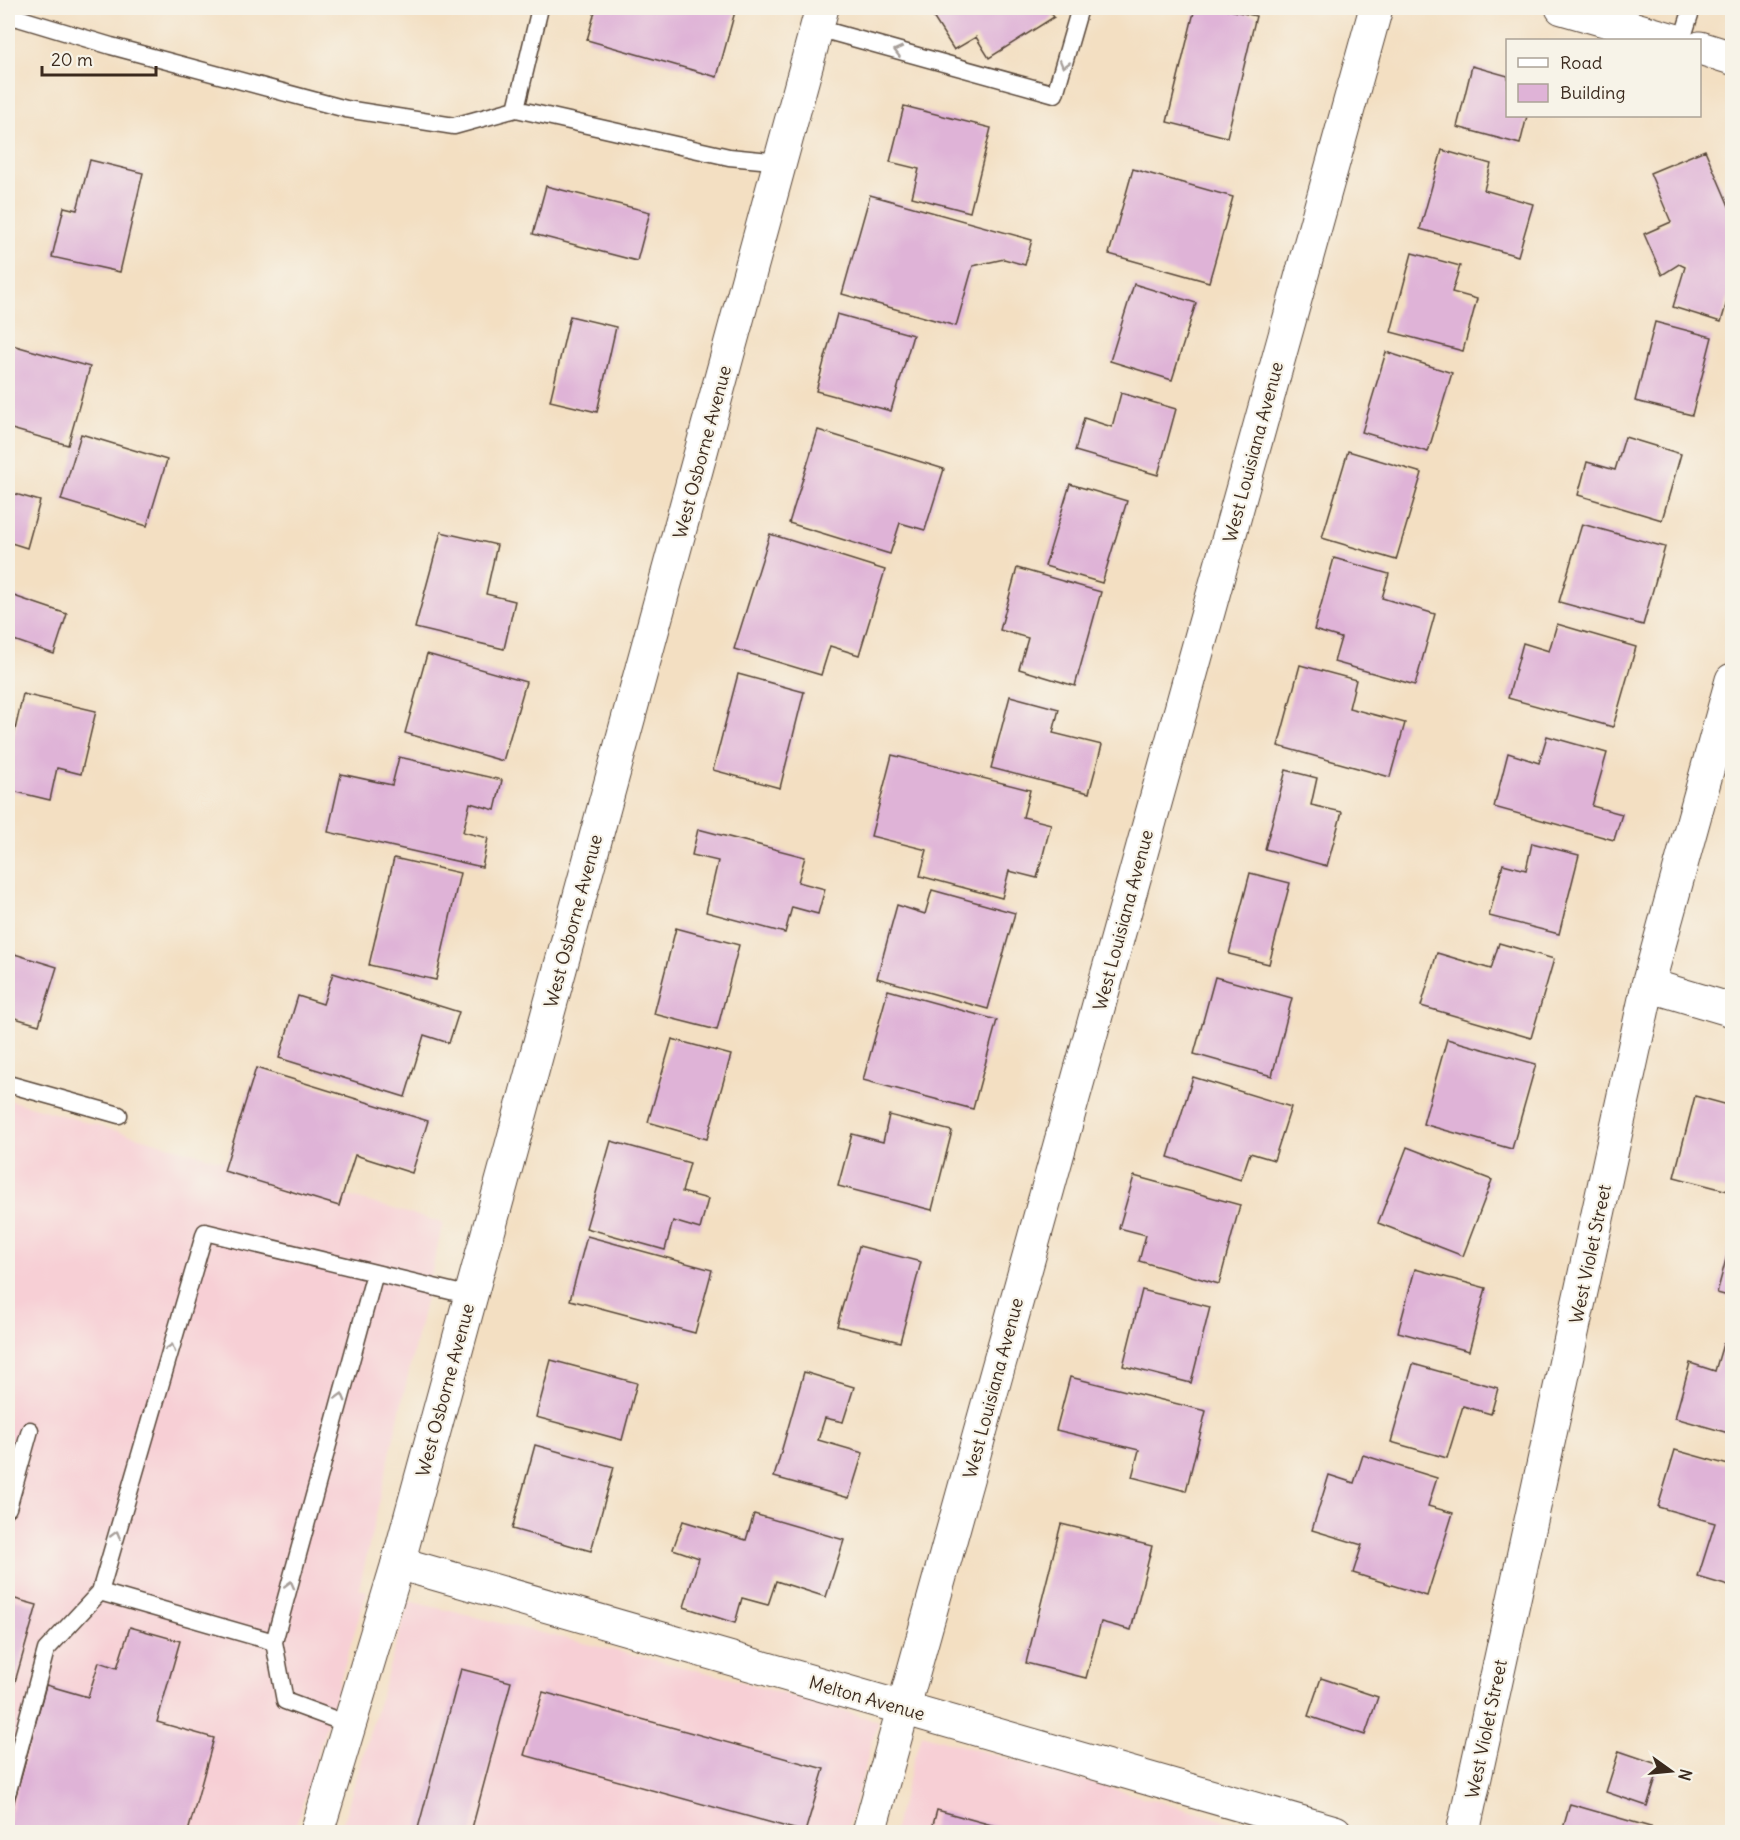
<svg xmlns="http://www.w3.org/2000/svg" width="1740" height="1840" viewBox="0 0 1740 1840" font-family="Delius,sans-serif">
<style>
.built{fill:#f7cfd5}
.building{fill:#dfb3d7}
.lines{fill:none;stroke-linecap:round;stroke-linejoin:round}
.lane-casing{stroke:#574537;stroke-width:19}
.street-casing{stroke:#574537;stroke-width:35}
.secondary-casing{stroke:#574537;stroke-width:35}
.lane{stroke:#fff;stroke-width:16}
.street{stroke:#fff;stroke-width:33}
.secondary{stroke:#fff;stroke-width:33}
.oneway{stroke:#a79f9a}
.labels{text-anchor:middle;dominant-baseline:central;stroke-width:4.5;stroke-linejoin:round;paint-order:stroke}
.street-label{font-size:18px;fill:#3b2a1e;stroke:#f7f3e8}
</style>
<rect width="100%" height="100%" fill="#f7f3e8"/>
<filter id="ink" filterUnits="userSpaceOnUse"><feTurbulence type="fractalNoise" baseFrequency=".0167" numOctaves="2"/><feDisplacementMap in="SourceGraphic" scale="12" xChannelSelector="R" yChannelSelector="G"/><feConvolveMatrix kernelMatrix="1 2 1 2 8 2 1 2 1" color-interpolation-filters="sRGB"/></filter>
<filter id="wash" filterUnits="userSpaceOnUse"><feTurbulence type="fractalNoise" baseFrequency=".008" numOctaves="4" result="noise"/><feDisplacementMap in="SourceGraphic" scale="24" xChannelSelector="R" yChannelSelector="G"/><feGaussianBlur stdDeviation="1.35" result="paint"/><feColorMatrix in="noise" values="0 0 0 0 0 0 0 0 0 0 0 0 0 0 0 0 0 1.4 0 .05"/><feComposite in="paint" operator="in"/></filter>
<g filter="url(#wash)">
<rect width="100%" height="100%" fill="#f3dfc2"/>
<path class="built" d="M8,1100L443,1223L359,1589L367,1591L294,1832H8Z
M409,1601L725,1677L878,1721L847,1832H340Z
M921,1734L1265,1832H893Z"/>
<g id="blocks">
<path class="building" d="M596,8H736L717,77L587,40Z
M930,8H1047L1054,17L989,58L976,37L954,50L928,9Z
M1195,8H1221L1256,16L1227,137L1167,122Z
M1472,66L1508,76V116H1527L1520,144L1457,127Z
M904,106L991,128L970,212L912,197L919,169L890,162Z
M1442,150L1491,164L1484,190L1533,204L1518,256L1420,229Z
M1705,150L1732,213V285L1721,322L1673,307L1685,267L1679,264L1662,275L1644,234L1671,222L1650,173Z
M90,160L143,173L120,272L52,257L64,207L77,210Z
M1133,169L1233,197L1209,282L1109,254Z
M546,186L650,212L637,261L533,234Z
M870,195L1032,240L1025,265L1004,259L973,266L956,326L842,294Z
M1412,253L1460,266L1452,292L1477,299L1463,351L1391,332Z
M1134,284L1196,303L1172,380L1110,361Z
M837,314L913,335L891,411L816,391Z
M570,316L616,327L597,412L550,401Z
M1655,322L1712,337L1692,415L1635,401Z
M12,345L90,367L68,445L8,428V362Z
M1386,352L1452,373L1428,452L1362,432Z
M1121,393L1176,409L1158,475L1075,451L1084,418L1112,427Z
M818,430L944,469L925,530L900,523L890,554L789,523Z
M81,434L167,460L147,526L61,500Z
M1625,437L1681,454L1662,520L1578,495L1587,462L1615,470Z
M1348,451L1422,473L1396,560L1322,538Z
M1070,484L1127,501L1102,583L1045,566Z
M8,492L40,501L27,548L8,542Z
M1582,524L1665,547L1643,625L1559,602Z
M441,532L497,545L486,594L515,601L504,649L415,628Z
M770,534L885,570L859,655L830,646L821,675L734,649Z
M1334,558L1389,574L1382,598L1435,614L1415,685L1334,662L1341,638L1314,630Z
M1017,568L1101,592L1075,686L1019,669L1028,638L1000,630Z
M8,594L67,614L54,654L8,638Z
M1557,624L1636,647L1613,727L1508,698L1523,643L1549,651Z
M427,654L526,682L503,761L405,733Z
M1300,665L1356,680L1349,708L1405,723L1390,777L1278,746Z
M738,674L804,692L780,788L713,770Z
M23,694L96,711L81,774L57,768L50,800L8,790V761Z
M1010,696L1059,709L1053,733L1102,745L1089,793L991,768Z
M1547,736L1607,753L1592,806L1622,814L1614,840L1494,807L1508,753L1539,763Z
M892,755L1030,790L1023,817L1051,824L1037,878L1009,871L1002,898L920,876L927,850L871,836Z
M399,757L502,780L495,810L470,803L463,832L488,838L482,867L328,832L341,774L392,785Z
M1286,770L1317,778L1311,805L1342,812L1327,866L1265,849Z
M698,829L805,857L798,882L825,889L818,914L792,907L785,933L706,912L718,861L692,855Z
M1532,843L1579,855L1559,934L1489,916L1503,864L1526,870Z
M394,858L460,873L436,980L369,965Z
M1250,873L1290,883L1269,964L1229,954Z
M932,890L1015,913L988,1009L877,978L897,905L925,914Z
M676,928L739,945L717,1030L654,1014Z
M1499,943L1554,959L1531,1038L1421,1006L1437,953L1491,969Z
M8,952L57,967L39,1025L8,1016Z
M333,973L459,1012L449,1043L424,1035L405,1097L279,1058L298,996L323,1004Z
M1215,977L1292,998L1272,1076L1194,1054Z
M888,990L997,1020L973,1109L863,1080Z
M672,1039L731,1055L707,1139L648,1122Z
M1447,1039L1536,1064L1512,1149L1423,1124Z
M256,1068L428,1121L412,1173L355,1155L339,1206L224,1171Z
M1193,1077L1291,1107L1274,1160L1250,1153L1241,1180L1168,1157Z
M1695,1096L1732,1106V1192L1674,1177Z
M889,1115L952,1131L932,1210L838,1186L852,1134L883,1142Z
M611,1141L690,1163L682,1192L708,1199L700,1229L673,1221L665,1250L586,1228Z
M1407,1147L1492,1180L1463,1256L1378,1223Z
M1134,1176L1240,1205L1219,1284L1139,1261L1146,1235L1119,1228Z
M587,1236L712,1270L695,1333L570,1300Z
M1730,1244H1732V1297L1717,1293Z
M859,1246L921,1262L900,1342L837,1326Z
M1415,1269L1486,1288L1469,1351L1398,1332Z
M1142,1290L1210,1307L1191,1383L1123,1366Z
M1723,1344L1732,1346V1434L1675,1418L1690,1363L1715,1371Z
M551,1360L637,1383L622,1440L536,1417Z
M1413,1364L1498,1388L1491,1414L1463,1406L1447,1458L1391,1442Z
M804,1372L854,1387L843,1422L825,1418L818,1440L863,1453L849,1498L774,1477Z
M1070,1377L1206,1411L1186,1491L1132,1477L1139,1450L1056,1430Z
M535,1445L614,1467L591,1551L512,1529Z
M1675,1450L1732,1466V1587L1698,1577L1715,1523L1658,1507Z
M1363,1455L1437,1478L1428,1506L1453,1513L1427,1596L1353,1573L1362,1545L1312,1530L1329,1475L1354,1483Z
M754,1514L844,1540L826,1597L776,1581L768,1605L742,1598L735,1623L684,1607L699,1558L673,1549L683,1521L746,1540Z
M1061,1524L1152,1546L1131,1630L1101,1622L1086,1678L1026,1663Z
M8,1597L37,1605L8,1706Z
M130,1627L180,1641L157,1722L214,1738L188,1832H8V1824L46,1685L88,1697L99,1662L117,1668Z
M461,1669L511,1682L471,1832H417Z
M1321,1678L1378,1697L1365,1735L1308,1716Z
M543,1692L824,1769L805,1832L524,1755Z
M1619,1751L1660,1765L1647,1806L1606,1792Z
M1570,1804L1668,1832H1562Z
M937,1810L1017,1832H931Z"/>
</g>
</g>
<g filter="url(#ink)">
<use href="#blocks" fill-opacity="0" stroke="#574537" stroke-width="1.5"/>
<g class="lines">
<defs>
<path id="lane" d="M540,8L516,109L729,157L781,162
M8,15L111,46L346,109L454,126L516,109
M817,28L1055,94L1080,8
M1682,40L1692,8
M8,1084L119,1115
M8,1508L30,1430
M100,1592L274,1642L285,1701L350,1725
M274,1642L375,1273
M8,1791L46,1650L100,1592L205,1232L471,1296"/>
<path id="street" d="M1648,985L1732,1010
M398,1563L1335,1832
M869,1832L1376,8
M1463,1832L1648,985L1732,680"/>
<path id="secondary" d="M1562,8L1674,40
M1700,48L1732,58
M317,1832L398,1563L822,8"/>
</defs>
<use href="#lane" class="lane-casing"/>
<use href="#street" class="street-casing"/>
<use href="#secondary" class="secondary-casing"/>
<use href="#lane" class="lane"/>
<use href="#street" class="street"/>
<use href="#secondary" class="secondary"/>
</g>
<defs><path id="oneway-chevron" d="M-2-3.5L2.5 0L-2 3.5" fill="none" stroke-width="1.6" stroke-linecap="round" stroke-linejoin="round" transform="scale(1.5)"/></defs>
<g class="oneway">
<use href="#oneway-chevron" transform="translate(898 51) rotate(-165)"/>
<use href="#oneway-chevron" transform="translate(1064 64) rotate(106)"/>
<use href="#oneway-chevron" transform="translate(171 1348) rotate(-74)"/>
<use href="#oneway-chevron" transform="translate(341 1397) rotate(-75)"/>
<use href="#oneway-chevron" transform="translate(116 1535) rotate(-74)"/>
<use href="#oneway-chevron" transform="translate(290 1585) rotate(-75)"/>
</g>
</g>
<g class="labels">
<g class="street-label">
<text transform="translate(702 452) rotate(-75)">West Osborne Avenue</text>
<text transform="translate(1253 452) rotate(-75)">West Louisiana Avenue</text>
<text transform="translate(1123 920) rotate(-75)">West Louisiana Avenue</text>
<text transform="translate(573 921) rotate(-75)">West Osborne Avenue</text>
<text transform="translate(1590 1254) rotate(-78)">West Violet Street</text>
<text transform="translate(993 1388) rotate(-75)">West Louisiana Avenue</text>
<text transform="translate(445 1390) rotate(-75)">West Osborne Avenue</text>
<text transform="translate(867 1698) rotate(16)">Melton Avenue</text>
<text transform="translate(1486 1729) rotate(-78)">West Violet Street</text>
</g>
</g>
<rect width="1740" height="1840" fill="none" stroke="#f7f3e8" stroke-width="30"/>
<rect x="1506" y="39" width="195" height="78" fill="#f7f3e8" stroke="#aca397" stroke-width="1.5"/>
<rect x="1518" y="58" width="30" height="9" fill="#ffffff" stroke="#aca397" stroke-width="1.5"/>
<text x="1560" y="69" font-size="18" fill="#3b2a1e">Road</text>
<rect x="1518" y="84" width="30" height="18" fill="#dfb3d7" stroke="#aca397" stroke-width="1.5"/>
<text x="1560" y="99" font-size="18" fill="#3b2a1e">Building</text>
<g transform="translate(1671 1771) rotate(105)" stroke="#f7f3e8" stroke-width="4.5" paint-order="stroke">
<path d="M0-4.5L10 22L0 15L-10 22Z" fill="#3b2a1e"/>
<text y="-9" font-size="16" font-weight="bold" text-anchor="middle" fill="#3b2a1e">N</text>
</g>
<path d="M42 66v9h114v-9" fill="none" stroke="#3b2a1e" stroke-width="3"/>
<text x="51" y="66" font-size="18" fill="#3b2a1e" stroke="#f7f3e8" stroke-width="4.5" paint-order="stroke">20 m</text>
</svg>
